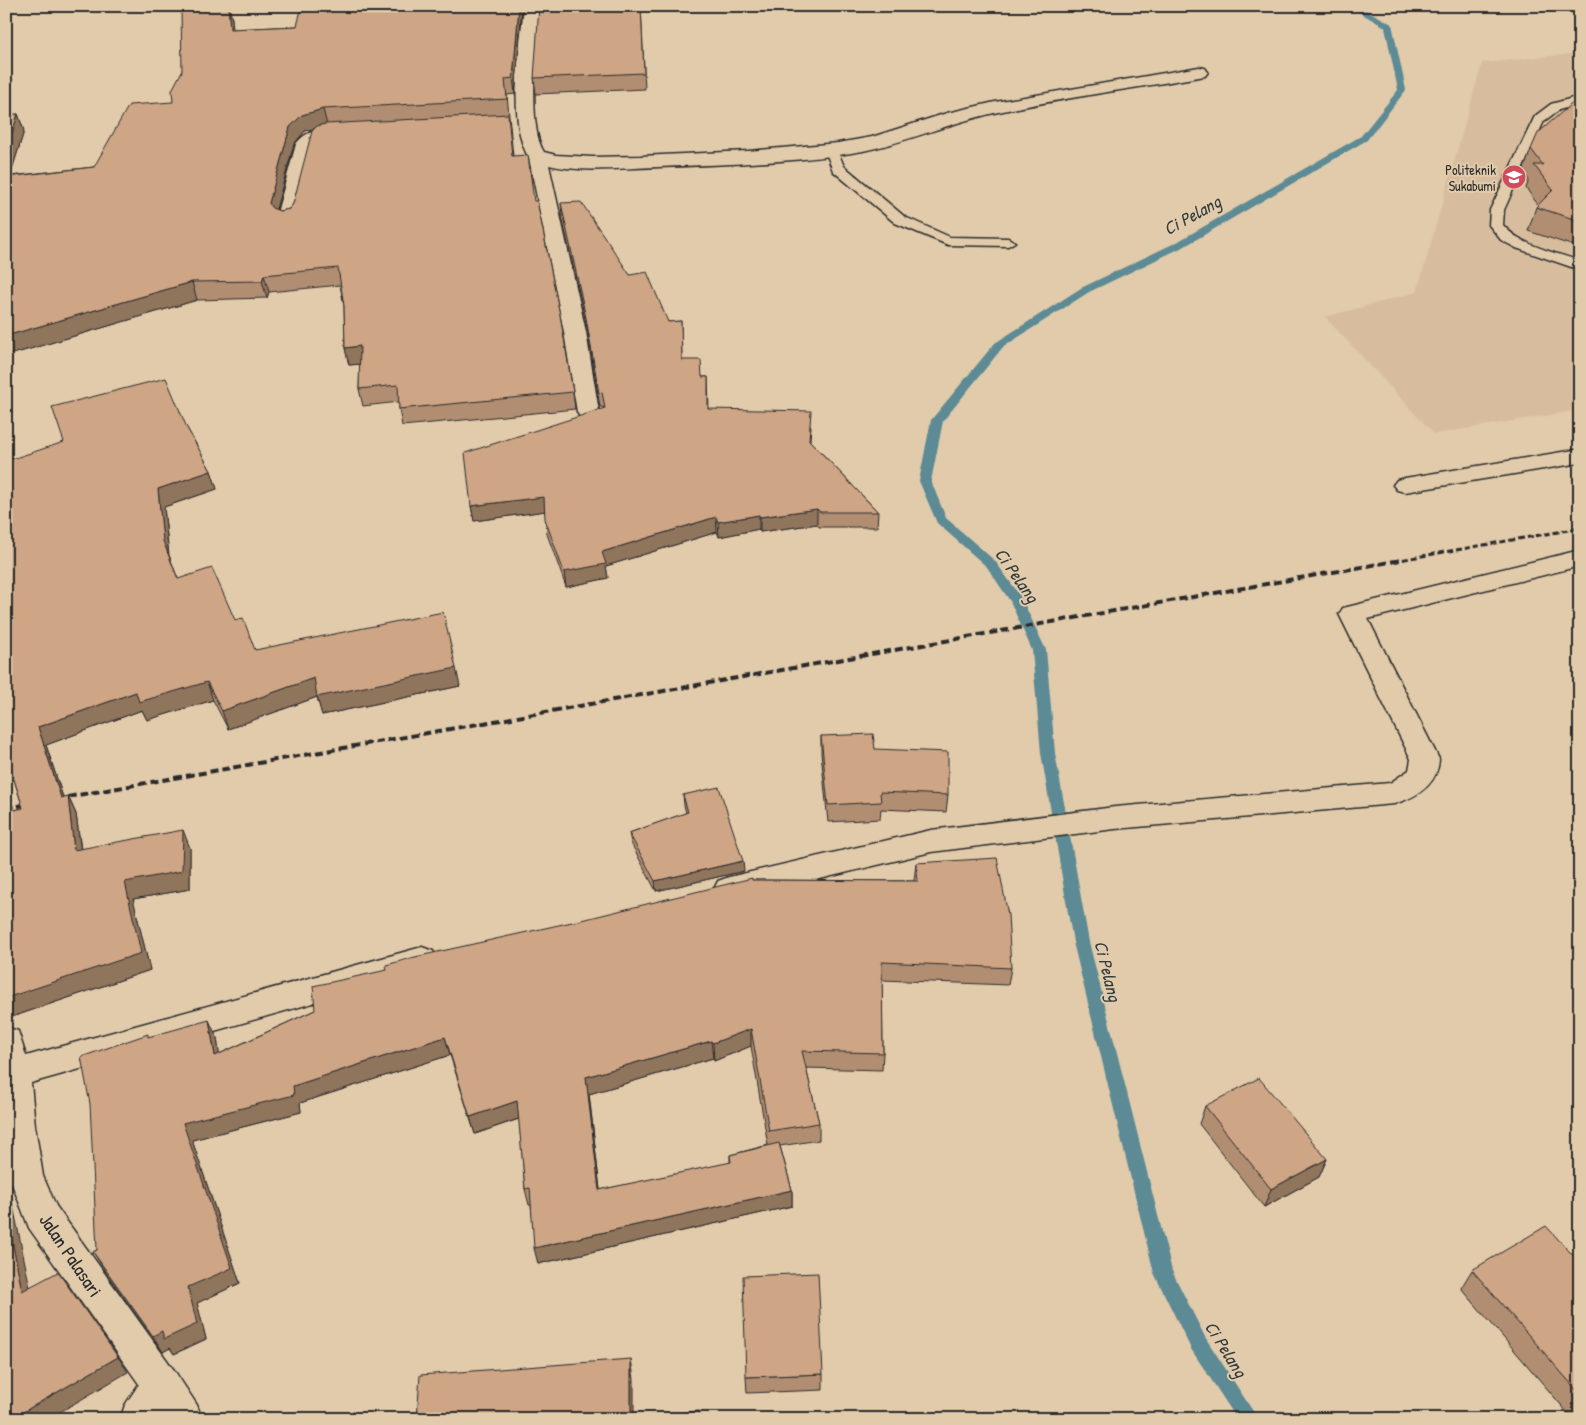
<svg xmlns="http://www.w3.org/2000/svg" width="1586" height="1425" viewBox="0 0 1586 1425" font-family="'Patrick Hand',sans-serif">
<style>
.built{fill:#d7bd9e}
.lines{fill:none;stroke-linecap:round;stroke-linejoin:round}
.stream{fill:#5c8a95;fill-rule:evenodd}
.service-casing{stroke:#2b2b2b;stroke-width:3}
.minor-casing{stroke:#2b2b2b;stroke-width:3}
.service{fill:#e1cbab;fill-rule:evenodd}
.minor{fill:#e1cbab;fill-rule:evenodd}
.rail-far1{stroke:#2b2b2b;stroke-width:3;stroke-dasharray:6 3;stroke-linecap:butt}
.rail{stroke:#2b2b2b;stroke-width:4;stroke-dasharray:8 4;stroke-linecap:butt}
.wall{fill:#b18e72;stroke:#2b2b2b;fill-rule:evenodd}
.shaded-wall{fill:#90745d;stroke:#2b2b2b}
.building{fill:#cea585;stroke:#2b2b2b}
.labels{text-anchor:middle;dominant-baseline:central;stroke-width:4;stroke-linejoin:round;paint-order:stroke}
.far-poi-label{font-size:14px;fill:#2b2b2b;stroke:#e1cbab;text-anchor:end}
.water-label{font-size:18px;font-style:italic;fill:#333b3d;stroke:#e1cbab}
.near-street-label{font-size:19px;fill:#2b2b2b;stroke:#e1cbab}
</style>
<rect width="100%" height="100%" fill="#e1cbab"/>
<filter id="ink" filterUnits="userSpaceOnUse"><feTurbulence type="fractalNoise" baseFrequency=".02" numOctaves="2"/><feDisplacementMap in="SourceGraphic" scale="10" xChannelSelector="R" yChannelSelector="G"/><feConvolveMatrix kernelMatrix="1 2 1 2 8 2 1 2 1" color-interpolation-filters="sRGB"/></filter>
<g filter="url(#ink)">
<path class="built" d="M1580,53V410L1434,434L1325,317L1417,292L1482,63Z"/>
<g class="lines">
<path class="stream" d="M1348,6H1359L1392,24L1406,90L1367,140L1185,246L1089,292L1003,347L943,421L931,481L946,518L995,561L1021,597L1046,650L1055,753L1089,942L1172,1271L1205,1337L1258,1419H1237L1191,1349L1154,1273L1073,942L1041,753L1032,650L1010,601L987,567L937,523L919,481L931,420L995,343L1081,288L1177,242L1361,136L1398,90L1385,27Z"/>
<defs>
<path id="service" d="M1580,96V104L1559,110L1544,121L1504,210L1503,225C1521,246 1554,252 1580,261V270L1516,248L1501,240L1489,225L1490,210L1535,116L1551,104Z
M831,146L837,150L844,166L905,217L950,237L1008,238L1015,242L1008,246L948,245L895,223L833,171L825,150Z"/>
<path id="minor" d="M524,6H540C538,41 526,124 544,152L556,155L592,157L640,156L748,151L838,143L872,137L947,113L995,102L1199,67L1205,68L1208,72L1205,76L1199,77C1131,89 1061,98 994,113C949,123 907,142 863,151C796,163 726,164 659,167C625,168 582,173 549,165L586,332L599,412L596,417L588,419L580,417L577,412L564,332L529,158C507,124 520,46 524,6Z
M347,126L353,128L356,132L353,136L326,139L314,146L295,220L292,224L285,226L278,224L275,220L296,144C307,128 330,127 347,126Z
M1580,449V463L1405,492L1397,490L1393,485L1397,480L1405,478Z
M1580,550V566L1368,619L1439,759C1438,785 1417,797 1394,804L1115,829L931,852L729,901L718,897L714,889L718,881L729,877L931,830L1115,807L1390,783L1409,770L1411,759L1339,614L1343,608Z
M422,947L433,951L438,960L433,969L31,1083L35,1126L43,1176L56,1206L174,1370L197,1405L202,1419H120L125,1405L139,1384L29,1228L9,1176L6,1161V1027L18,1031L26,1056Z"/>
</defs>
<use href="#service" class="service-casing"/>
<use href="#minor" class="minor-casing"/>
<use href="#service" class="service"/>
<use href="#minor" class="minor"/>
<path class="rail-far1" d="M1394,561L1580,528"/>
<path class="rail" d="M56,799L1401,560
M6,808L37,803"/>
</g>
<path class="wall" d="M199,6H229L232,19L233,29L297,26L522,6L515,94L507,95L513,156L534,201L573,392L575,409L402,426L399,409V402L363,406L359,389L360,364L349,365L345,348L344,306L340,285L269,292L267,298L197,300L6,356V115L18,114L24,131L10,176L94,167L173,102L182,71ZM315,129L293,204L289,209L280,211L276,209L294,144L305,131Z
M641,6L645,89L536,94L534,78Z
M1580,100V248L1528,231L1536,207L1538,205L1526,188L1529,180L1523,172L1531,149Z
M561,203L630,275L668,322L681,321L682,360L702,377H708L709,410L811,426L810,441L878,512L877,527H819L817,524L760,532L759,529L719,537L717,532L606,566L608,578L566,587L547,534L545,511L474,521L471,506L604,408L603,407H600L588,332L562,217Z
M187,428L211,471L217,489L164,507L169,555L178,579L235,620L255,650L460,686L322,715L317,697L228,729L213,700L147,720L142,710L46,745L63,797L68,796L76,814L81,849L190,848V889L133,899L150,970L6,1019V812L23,808L6,754Z
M821,736L875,749L948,795L946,812L881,809L880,819L828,822L821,753Z
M683,795L744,871L656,891L631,843L629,833L686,813L684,805Z
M916,863L1011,968L1008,985L882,980L883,1053L882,1070L806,1068L819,1123V1140L780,1146L792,1190V1206L538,1264L531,1205H529L525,1189L519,1119L475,1134L450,1055L300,1103L301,1112L192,1140L240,1283L197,1303L206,1339L174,1354L170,1348L163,1352L103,1268L93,1252L97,1250L149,1037L217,1038L219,1054L315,1010L387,970L752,880L914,881ZM751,1046L768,1145L730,1155V1163L600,1190L589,1094L713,1058L714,1061Z
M1205,1106L1327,1159L1319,1177L1264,1207L1199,1124Z
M1580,1263V1419H1573L1461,1288L1472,1270Z
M823,1374V1390L747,1393L746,1377Z"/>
<path class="shaded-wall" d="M228,6L232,19L234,45L230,29Z
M519,6H522L515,94L513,78Z
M323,109L327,125L305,131L294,144L273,220L269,203L290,127L302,115Z
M18,114L24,131L6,189V153Z
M264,275L269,292L267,298L262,281Z
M192,282L197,300L6,356V336Z
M360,346L363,364L349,365L345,348Z
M211,471L217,489L164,507L169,559L163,541L158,489Z
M544,497L546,511L474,521L471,506Z
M817,509V524L760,532V517Z
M759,515V529L719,537L718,522Z
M716,517L717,532L606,566L608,578L566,587L564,572L602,552Z
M456,668L460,686L322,715L317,697L228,729L222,711L314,678Z
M207,682L213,700L147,720L142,710L46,745L69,816L61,798L38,727L136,692Z
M68,796L76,814L83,867L74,850Z
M183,830L190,848V889L133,899L150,970L6,1019V998L125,882Z
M743,861L744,871L656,891L655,881Z
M209,1020L217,1038L222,1074L215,1056Z
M751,1029V1046L714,1061L713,1043Z
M445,1037L450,1055L300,1103L301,1112L192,1140L240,1283L197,1303L206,1339L174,1354L170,1348L163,1352L153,1336L188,1287L183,1123L293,1086Z
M711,1041L713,1058L589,1094L602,1207L599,1190L586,1077Z
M517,1101L521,1118L475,1134L470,1117Z
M1327,1159L1319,1177L1264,1207L1271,1189Z
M6,1172L34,1307L22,1291L6,1211Z
M792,1190V1206L538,1264L534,1248Z
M118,1357L128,1372L48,1419H11Z
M631,1359L634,1379V1419H631Z"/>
<path class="building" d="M199,6H228L230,29L297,26L302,6H519L513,78L505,79L507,99L323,109L302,115L290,127L269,203L272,208L280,211L289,209L293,204L312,131L317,126L325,124L508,114L512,156L528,155L534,201H537L560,315L573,392L399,409L398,385L359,389L360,346L345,348L344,306L338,268L264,275L262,281L192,282L6,336V177L94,167L129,105L173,102L172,90L182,71L181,8Z
M539,6H641L644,73L534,78Z
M1577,99L1580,100V221L1536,207L1553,190L1534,165H1543L1531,149L1538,133Z
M18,114L6,153V115Z
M581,202L630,275L647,272L668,322L681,321L682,360H701L702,377H708V409L811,411L809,440L878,512H820L817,509L760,517L759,515L718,522L716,517L602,552L606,564L564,572L545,519L544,497L471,506L465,453L605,408L602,392L599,393L586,318L561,203Z
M166,378L187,428L211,471L158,489L163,541L178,579L212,568L235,620L243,618L255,650L443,612L456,668L317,697L314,678L222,711L207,682L139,702L136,692L38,727L61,798L68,796L74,850L183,830L182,871L125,882L141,953L6,998V812L23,808L6,754V461L64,442L52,407Z
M873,734L875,749L948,752V795L880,792L881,802L828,805L821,736Z
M719,787L743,861L655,881L629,833L688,812L683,795Z
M997,858L1008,915L1011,968L882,962L883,1053L802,1051L819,1123L769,1131L751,1029L713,1043L711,1041L586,1077L599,1190L731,1162L730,1155L779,1143L792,1190L534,1248L530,1188L525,1189L517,1101L470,1117L445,1037L293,1086L294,1095L183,1123L232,1268L188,1287L197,1324L164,1339L162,1331L153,1336L93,1252L97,1250L90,1104L81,1057L148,1034V1037L209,1020L215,1056L315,1010L313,986L387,970L386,965L415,957L590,918L752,878V880L918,881L916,863Z
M1259,1078L1327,1159L1271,1189L1205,1106Z
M6,1211L22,1291L58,1272L118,1357L11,1419H6Z
M1546,1226L1580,1263V1394L1472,1270Z
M818,1273L823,1374L746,1377L743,1276Z
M631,1359V1418L699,1411V1419H417L420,1375Z"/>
</g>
<defs>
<symbol id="university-disc" viewBox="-11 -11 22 22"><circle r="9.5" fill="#d1495b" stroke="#e1cbab"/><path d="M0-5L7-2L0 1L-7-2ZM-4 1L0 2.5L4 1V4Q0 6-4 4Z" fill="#fff"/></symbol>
</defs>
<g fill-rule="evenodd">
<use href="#university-disc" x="1500" y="163" width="28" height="28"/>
</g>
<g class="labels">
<g class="far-poi-label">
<text x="1496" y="169">Politeknik<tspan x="1496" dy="16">Sukabumi</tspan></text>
</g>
<g class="water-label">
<text transform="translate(1192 215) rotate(-29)">Ci Pelang</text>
<text transform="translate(1017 575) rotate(55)">Ci Pelang</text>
<text transform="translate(1108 971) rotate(76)">Ci Pelang</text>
<text transform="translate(1226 1349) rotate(58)">Ci Pelang</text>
</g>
<g class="near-street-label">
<text transform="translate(71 1255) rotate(56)">Jalan Palasari</text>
</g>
</g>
<rect width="1586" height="1425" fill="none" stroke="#e1cbab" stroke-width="25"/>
<rect x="12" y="12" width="1561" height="1400" fill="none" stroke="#2b2b2b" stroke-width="2" filter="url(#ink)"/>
</svg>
